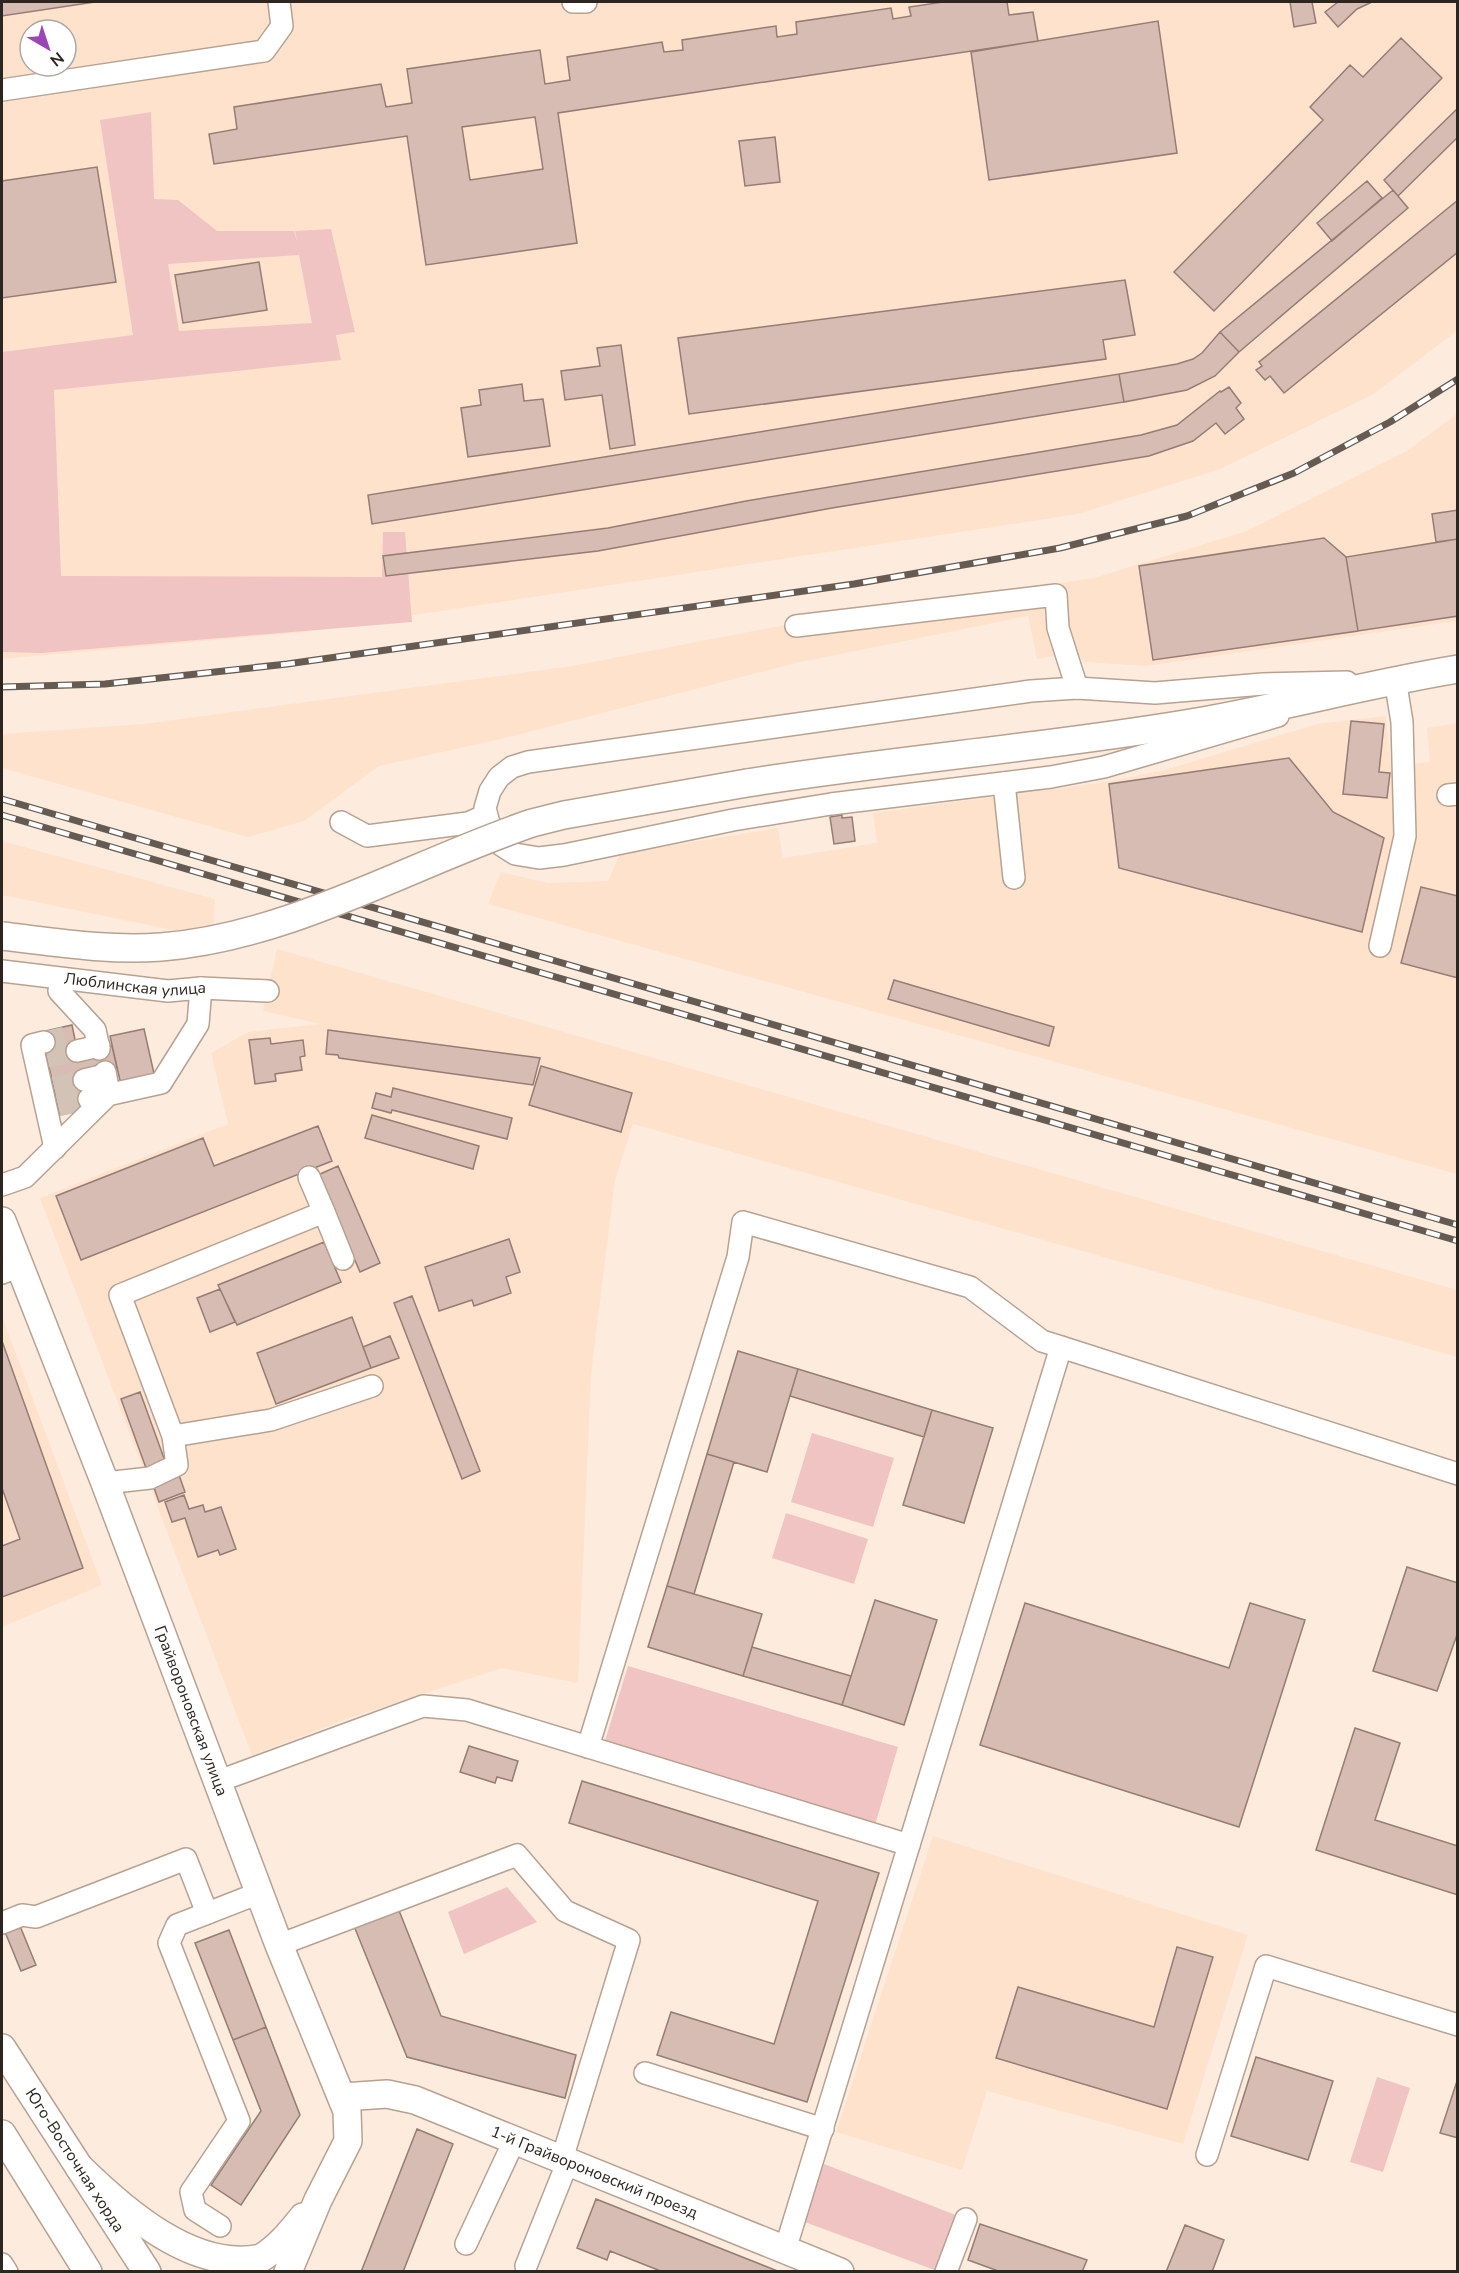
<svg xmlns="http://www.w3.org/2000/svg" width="1459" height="2273" viewBox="0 0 1459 2273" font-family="'Nunito Sans',sans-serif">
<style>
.built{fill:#fee2cc;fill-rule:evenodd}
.green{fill:#f1c4c4;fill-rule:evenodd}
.building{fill:#d7bcb3;stroke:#957c74;stroke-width:1.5;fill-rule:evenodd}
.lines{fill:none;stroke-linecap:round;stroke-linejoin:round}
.minor-tunnel{stroke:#d3c3b7;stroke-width:21;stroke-dasharray:21 10;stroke-linecap:butt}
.minor-casing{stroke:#b7a292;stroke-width:24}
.major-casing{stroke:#b7a292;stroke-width:30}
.minor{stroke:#fff;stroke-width:21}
.major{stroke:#fff;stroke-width:27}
.rail-casing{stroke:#655b52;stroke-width:7}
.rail{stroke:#fff;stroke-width:4.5;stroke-dasharray:14;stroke-linecap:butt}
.major-bridge-casing{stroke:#b7a292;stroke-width:30;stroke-linecap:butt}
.major-bridge{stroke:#fff;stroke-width:27}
.labels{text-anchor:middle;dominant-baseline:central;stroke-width:5;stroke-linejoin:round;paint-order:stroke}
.street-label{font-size:16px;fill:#2d251f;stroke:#fff}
</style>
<rect width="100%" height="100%" fill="#fdebdd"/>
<path class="built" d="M2,2H1457V331L1372,395L1220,469L1078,514L303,632L2,659ZM30,30H66V66H30Z
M1457,414V621L1146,666L1084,662L1077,652L1037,659L1028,616L796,663L505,738L379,766L304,821L248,837L2,768V734L144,724L572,666L790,624L1094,578L1247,531L1407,451Z
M1386,716L1391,766L1430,762L1427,728L1457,723V1174L488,904L501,872L548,883L608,881L620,854L778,828L783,858L877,843L873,813L1106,782L1165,770L1317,724Z
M2,841L215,899L212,938L2,895Z
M277,949L1457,1290V1357L633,1124L615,1180L591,1375L578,1683L502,1668L352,1717L252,1755L40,1198L228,1124L211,1053L248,1032L321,1024L263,1011Z
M2,1316L102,1585L2,1627Z
M933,1836L1248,1935L1183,2144L987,2091L962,2170L836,2132Z"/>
<path class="green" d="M151,112L154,199L178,200L217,231H294L297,241L295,231L331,229L355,332L336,335L341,360L54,390L61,576L382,577L383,532H405L412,622L42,653L2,652V352L133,335L100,120ZM299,255L312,323L179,331L168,264Z
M812,1433L894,1458L873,1527L791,1502Z
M786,1513L868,1539L854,1584L772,1558Z
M628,1666L898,1747L875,1825L604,1744Z
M507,1887L537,1922L464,1954L448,1912Z
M1377,2077L1410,2088L1383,2172L1350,2162Z
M824,2164L961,2217L940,2272L802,2221Z"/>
<path class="building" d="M2,2H95L2,16Z
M943,2H1007L1009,15L1033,12L1038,41L558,113L577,243L426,265L407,136L214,164L209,134L237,129L234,107L381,84L386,107L412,103L407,69L540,50L545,84L570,80L567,57L662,42L664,52L683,50L682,40L776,26L777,37L797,34L796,22L891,8L893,19L911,16L909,7ZM535,117L543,169L470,180L462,127Z
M1290,2H1312L1316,23L1294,27Z
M1338,2H1372L1357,9L1338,27L1325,12Z
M1158,21L1177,153L989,180L971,52Z
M1401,38L1442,78L1214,311L1174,272L1323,120L1310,107L1350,65L1363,77Z
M1458,108V137L1398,196L1384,180Z
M775,137L780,182L745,186L739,141Z
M97,167L116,282L2,298V181Z
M1367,181L1382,198L1332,241L1317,223Z
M1393,190L1408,208L1239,352L1220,332Z
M1458,200V252L1284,393L1270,376L1265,380L1256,370L1262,366L1259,362Z
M259,262L267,310L183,323L175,275Z
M1125,280L1135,335L1103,340L1106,359L689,414L678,338Z
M1220,332L1239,352L1215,376L1187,390L1124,402L1119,374L1177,364L1193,359L1202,353Z
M621,345L635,445L610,449L602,395L565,400L561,371L600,366L597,348Z
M1119,374L1124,402L372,524L368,495Z
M522,384L524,401L543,399L550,446L468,457L461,408L481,405L479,390Z
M1229,387L1241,403L1236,408L1244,419L1225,434L1216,423L1193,441L1149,456L832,508L598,551L386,576L383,556L608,528L746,501L1141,435L1177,425L1220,391L1221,392Z
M1458,510V539L1436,542L1432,514Z
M1324,538L1346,557L1358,631L1153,660L1139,566Z
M1458,539V616L1358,631L1346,557Z
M1351,721L1384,724L1379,772L1390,773L1387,798L1343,794Z
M1289,758L1333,812L1384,838L1362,932L1119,868L1109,784Z
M842,815V818L852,817L855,841L834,844L830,817Z
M1421,887L1458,896V978L1401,963Z
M894,980L1054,1027L1049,1046L888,999Z
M72,1025L78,1054L112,1046L117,1068L84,1076L91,1108L60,1115L41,1032Z
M144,1029L155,1078L121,1085L110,1036Z
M328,1030L540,1058L533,1085L339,1058L338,1055L326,1054Z
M270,1038L271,1044L303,1040L305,1056L300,1057L302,1070L275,1074L276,1081L255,1084L249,1040Z
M541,1066L632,1093L621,1132L529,1105Z
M393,1088L512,1118L507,1139L392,1110L391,1113L372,1108L376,1093L391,1097Z
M372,1115L479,1146L473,1169L365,1138Z
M318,1126L332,1161L81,1260L56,1196L203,1138L214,1166Z
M338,1166L380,1263L360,1272L318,1175Z
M509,1239L520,1272L506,1277L511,1293L474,1306L472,1300L439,1311L425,1267Z
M324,1242L341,1282L237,1325L218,1285Z
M220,1289L235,1322L210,1332L197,1298Z
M412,1296L480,1471L462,1479L394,1303Z
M352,1317L371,1368L276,1404L257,1353Z
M390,1336L399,1358L371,1368L363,1347Z
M2,1341L83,1568L2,1597V1546L20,1539L2,1488Z
M738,1351L798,1369L767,1472L707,1454Z
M798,1369L932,1410L924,1437L790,1396Z
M140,1392L165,1461L146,1468L121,1399Z
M932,1410L993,1428L964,1523L903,1505Z
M707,1454L734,1462L694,1594L667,1586Z
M179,1475L185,1492L159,1502L153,1485Z
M184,1495L189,1509L203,1505L205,1512L221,1507L236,1549L220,1555L218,1550L198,1557L185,1518L172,1522L165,1502Z
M1407,1567L1458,1583V1632L1437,1691L1373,1671Z
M667,1586L762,1614L743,1676L648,1647Z
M875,1600L937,1620L904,1725L842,1705Z
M1025,1603L1229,1668L1250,1603L1305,1620L1239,1827L980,1745Z
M752,1647L851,1676L842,1705L743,1676Z
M1355,1728L1400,1743L1375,1820L1458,1846V1895L1316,1850Z
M469,1746L518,1761L512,1781L497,1777L495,1783L460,1772Z
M582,1781L879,1873L807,2102L657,2055L671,2012L774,2044L818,1901L569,1823Z
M398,1908L441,2016L576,2055L565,2098L407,2057L354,1926Z
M20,1926L36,1965L21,1971L5,1932Z
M229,1930L266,2027L233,2040L195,1943Z
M1177,1947L1213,1957L1167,2109L996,2058L1018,1987L1154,2027Z
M266,2027L300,2115L241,2205L211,2185L261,2111L233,2040Z
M1256,2057L1333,2081L1308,2160L1231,2136Z
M1458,2078V2138L1440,2133Z
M417,2129L453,2144L403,2272H361Z
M596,2199L780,2272H663L610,2251L607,2260L577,2248Z
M980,2224L1087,2260L1082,2272H1001L968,2260Z
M1185,2225L1224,2240L1212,2272H1166Z"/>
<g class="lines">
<path class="minor-tunnel" d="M44,1042L74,1035
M47,1057L77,1051
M54,1087L84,1080
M58,1106L89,1099"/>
<defs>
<g id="minor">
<path d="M573,2H586"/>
<path d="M2,90L264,51L282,26L279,2"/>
<path d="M796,626L1056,595L1058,628L1077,688"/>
<path d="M1278,716L1104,767L1051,777L831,804L733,820L564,855L539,858L515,854L501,845L491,831L485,808L490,791L499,777L512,767L528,762L1031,691L1077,688L1155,693L1263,684L1347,682"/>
<path d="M1004,783L1014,878"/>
<path d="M1448,795L1458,794"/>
<path d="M341,822L367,836L468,823L486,815"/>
<path d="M1380,946L1405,836L1402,722L1395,679"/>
<path id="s1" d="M2,971L168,991L201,988L268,991"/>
<path d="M61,979L59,991L95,1030L99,1049"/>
<path d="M44,1042L32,1045L55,1148"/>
<path d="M77,1051L99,1046"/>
<path d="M84,1080L105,1075"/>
<path d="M89,1099L161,1083L198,1024L201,988"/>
<path d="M309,1177L324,1212"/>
<path d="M2,1185L25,1177L109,1094L105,1072"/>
<path d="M2,1273L20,1266"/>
<path d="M173,1436L271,1420L372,1386"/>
<path d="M105,1483L150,1478L177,1465L173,1436L120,1295L324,1212L343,1259"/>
<path d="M588,1747L738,1257L743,1222L970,1287L1042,1341L1061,1347"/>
<path d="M219,1781L423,1706L467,1710L909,1845L785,2250"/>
<path d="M909,1845L1061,1347L1458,1474"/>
<path d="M2,1923L22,1915L36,1917L186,1859L207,1913"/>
<path d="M279,1945L517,1855L565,1911L629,1940L562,2159"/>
<path d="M645,2073L823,2129"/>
<path d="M1207,2155L1266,1966L1458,2025"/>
<path d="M220,2226L195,2210L191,2192L239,2121L169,1943L177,1925L259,1893"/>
<path d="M466,2244L515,2139"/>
<path d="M2,2264L7,2272"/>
<path d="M526,2266L568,2161"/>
<path d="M946,2272L966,2219"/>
</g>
<g id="major">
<path d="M747,783C893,760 1040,748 1185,724C1277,709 1366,684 1458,669"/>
<path id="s2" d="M2,1221L105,1483L279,1945L347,2111L348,2141L318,2200L288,2272"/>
<path id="s3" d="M2,2048L147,2272"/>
<path id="s4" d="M343,2097L387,2094L415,2100L840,2272"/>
<path d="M2,2134L88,2272"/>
<path d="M79,2167C122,2209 193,2273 261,2258C278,2248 291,2232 303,2217"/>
</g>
</defs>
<use href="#minor" class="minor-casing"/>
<use href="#major" class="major-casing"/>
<use href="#minor" class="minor"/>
<use href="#major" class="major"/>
<defs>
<path id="rail" d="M2,687L105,684L287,664L854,584L1060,548L1187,516L1294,473L1390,422L1458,379
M2,799L1458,1225
M2,815L1458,1241"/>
</defs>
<use href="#rail" class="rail-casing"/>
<use href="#rail" class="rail"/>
<defs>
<path id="major-bridge" d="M2,936C54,942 108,951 161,947C290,937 411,864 532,823L564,815L747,783"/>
</defs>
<use href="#major-bridge" class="major-bridge-casing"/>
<use href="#major-bridge" class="major-bridge"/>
</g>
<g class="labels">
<g class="street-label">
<text stroke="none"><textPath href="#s1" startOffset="134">Люблинская улица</textPath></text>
<text stroke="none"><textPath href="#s2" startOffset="525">Грайвороновская улица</textPath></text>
<text stroke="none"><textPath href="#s3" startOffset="134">Юго-Восточная хорда</textPath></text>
<text stroke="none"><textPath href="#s4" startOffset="266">1-й Грайвороновский проезд</textPath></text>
</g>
</g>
<rect width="1459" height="2273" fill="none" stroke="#2d251f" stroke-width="6"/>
<g transform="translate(48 48) rotate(141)"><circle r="28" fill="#ffffff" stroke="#aba8a5" stroke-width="1.5"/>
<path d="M0-4.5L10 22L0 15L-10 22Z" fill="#9a47b5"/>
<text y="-9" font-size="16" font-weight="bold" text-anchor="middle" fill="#2d251f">N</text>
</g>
</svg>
